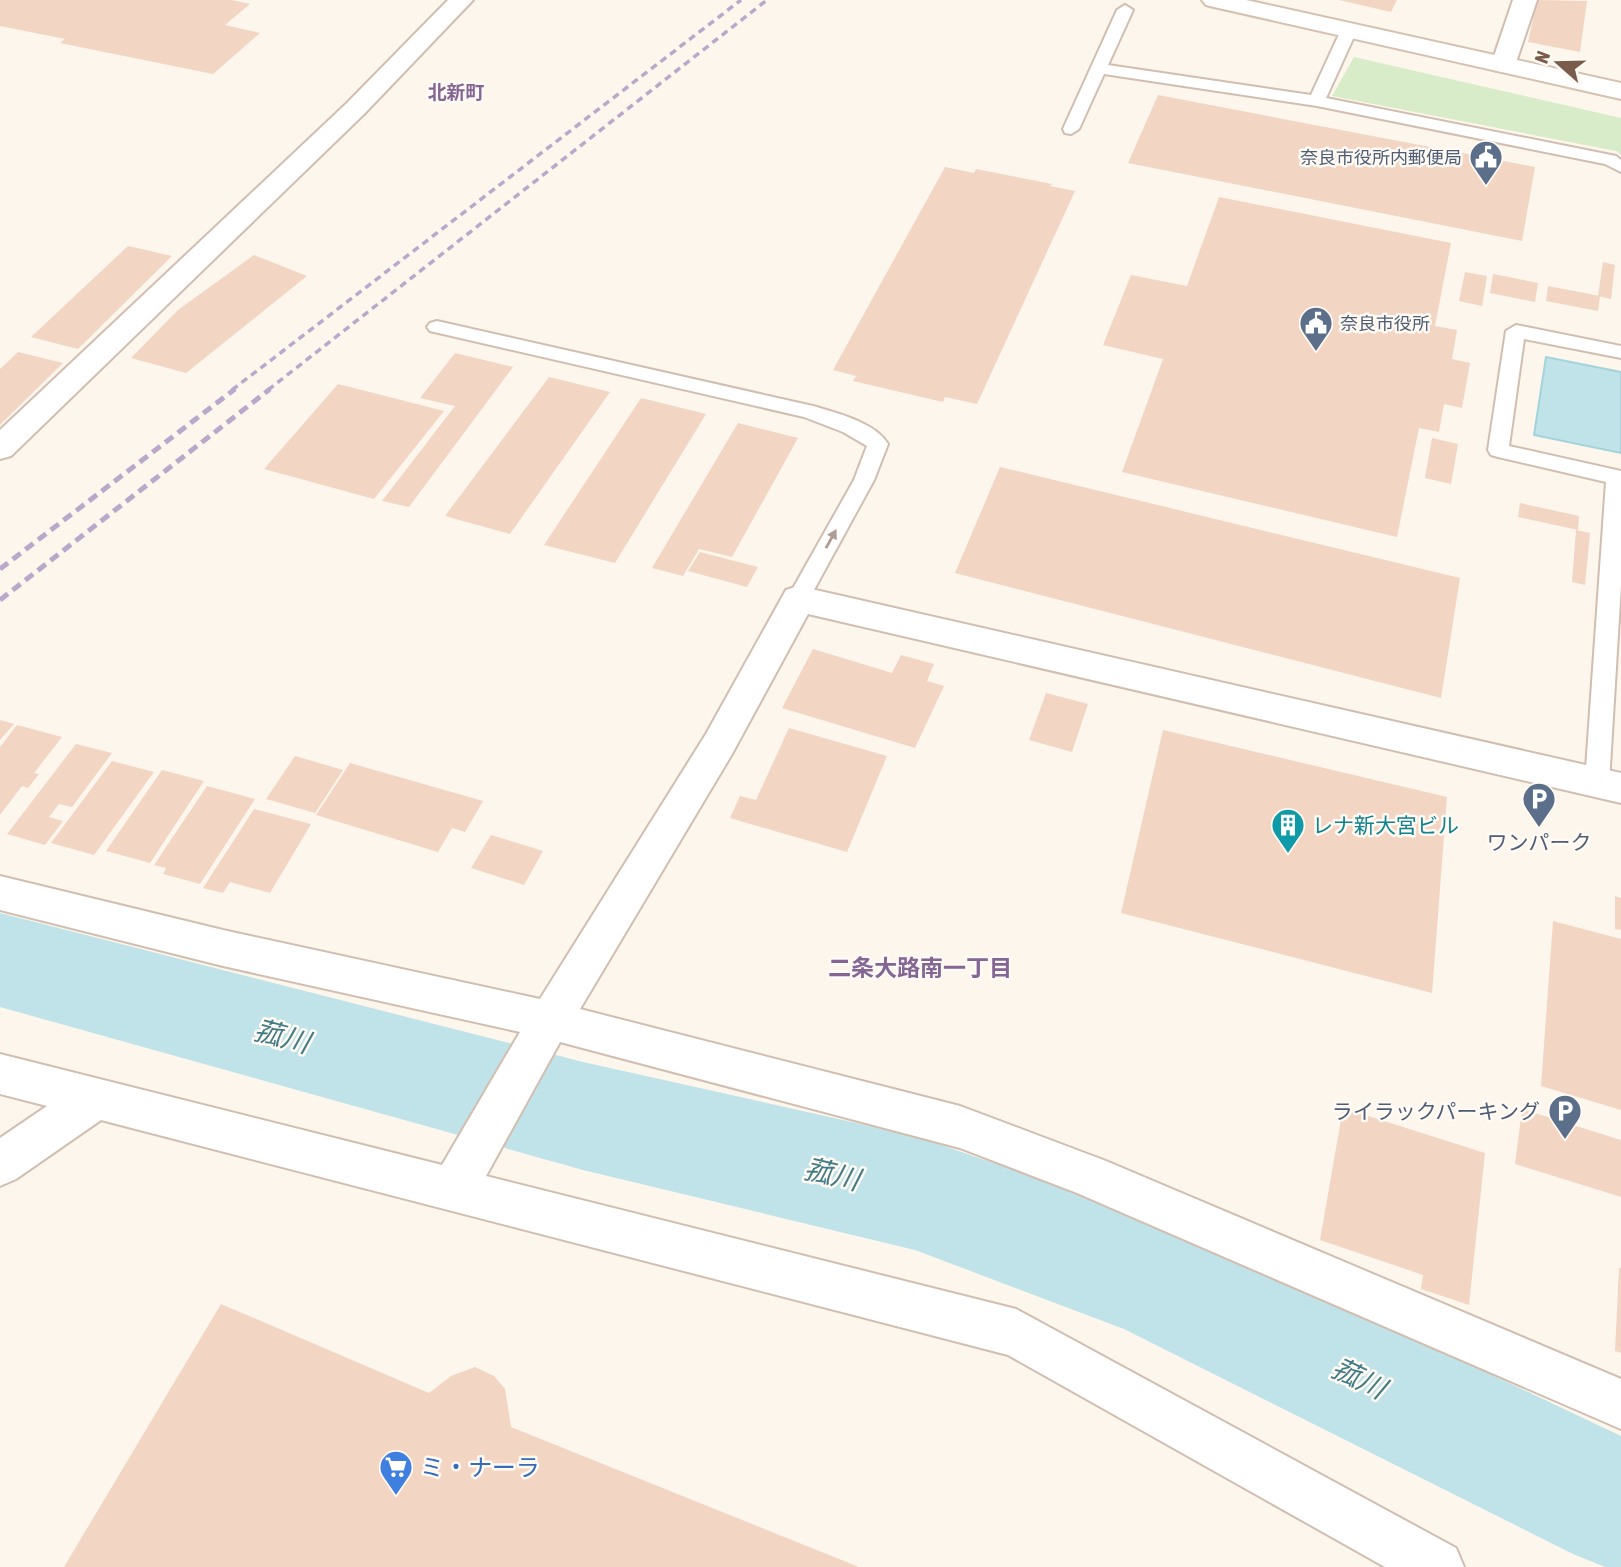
<svg xmlns="http://www.w3.org/2000/svg" width="1621" height="1567" viewBox="0 0 1621 1567" font-family="'Asap Condensed','Noto Sans JP',sans-serif">
<style>
.green{fill:#d8ecc9}
.water{fill:#bfe3e8;stroke:#a5d3da;stroke-width:2}
.lines{fill:none;stroke-linecap:round;stroke-linejoin:round}
.river{fill:#bfe3e8;fill-rule:evenodd}
.building{fill:#f3d5c3}
.lane-casing{stroke:#d1beb0;stroke-width:4}
.street-casing{stroke:#d1beb0;stroke-width:4}
.secondary-casing{stroke:#d6c0b0;stroke-width:4}
.lane{fill:#fff;fill-rule:evenodd}
.street{fill:#fff;fill-rule:evenodd}
.secondary{fill:#fff;fill-rule:evenodd}
.rail-far1{stroke:#b9a8c9;stroke-width:3.5;stroke-dasharray:7 5;stroke-linecap:butt}
.rail{stroke:#b9a8c9;stroke-width:5;stroke-dasharray:10 6;stroke-linecap:butt}
.oneway{fill:#af9d94}
.labels{text-anchor:middle;dominant-baseline:central;stroke-width:5;stroke-linejoin:round;paint-order:stroke}
.far-service-label{font-size:18px;fill:#4e5e75;stroke:#fffaf3;text-anchor:end}
.far-neighbourhood-label{font-size:19px;font-weight:bold;fill:#846695;stroke:#fffaf3}
.culture-label{font-size:21px;fill:#0d838f;stroke:#fffaf3;text-anchor:start}
.service-label{font-size:21px;fill:#4e5e75;stroke:#fffaf3}
.neighbourhood-label{font-size:23px;font-weight:bold;fill:#846695;stroke:#fffaf3}
.near-shop-label{font-size:24px;fill:#366cbe;stroke:#fffaf3;text-anchor:start}
.near-water-label{font-size:28px;font-style:italic;fill:#437c86;stroke:#fffaf3}
</style>
<rect width="100%" height="100%" fill="#fdf6ec"/>
<path class="green" d="M1354,57L1621,118V155L1616,151L1332,96Z"/>
<path class="water" d="M1546,357L1621,372V453L1534,435Z"/>
<g class="lines">
<path class="river" d="M0,913L583,1062L915,1136L1155,1218L1199,1236L1621,1436V1567H1605L1573,1554L1124,1329L915,1250L583,1170L0,1007Z"/>
</g>
<path class="building" d="M0,0H232L250,4L225,25L260,33L213,74L60,43L65,39L0,26Z
M1339,0H1397L1391,12Z
M1537,0L1587,1L1580,52L1528,42Z
M1158,95L1535,167L1522,241L1128,163Z
M945,167L974,173L976,169L1052,184L1050,186L1075,191L977,404L945,397L943,402L853,381L856,376L833,370Z
M1219,197L1451,243L1435,326L1457,330L1452,359L1470,363L1462,408L1444,404L1439,432L1419,428L1397,537L1122,472L1163,359L1103,345L1131,275L1187,286Z
M128,246L172,256L78,349L31,337Z
M254,255L307,276L186,373L131,358L178,310Z
M1603,262L1615,265L1611,299L1598,296Z
M1465,272L1487,276L1482,306L1459,301Z
M1493,274L1538,283L1535,302L1490,293Z
M1548,286L1600,296L1598,311L1546,301Z
M18,352L63,363L0,425V369Z
M455,353L513,367L409,507L382,501L455,406L420,398Z
M549,377L610,392L510,534L445,516Z
M338,384L444,411L374,499L264,469Z
M641,398L706,414L615,563L544,545Z
M738,423L798,438L732,557L699,549L683,576L652,568Z
M1432,438L1458,444L1451,484L1425,478Z
M1000,467L1460,578L1441,698L955,573Z
M1520,503L1579,516L1578,530L1518,517Z
M1576,530L1590,533L1585,585L1572,582Z
M700,552L758,567L747,587L688,571Z
M813,649L892,673L901,655L934,664L927,681L944,686L915,748L782,708Z
M1046,693L1088,704L1072,752L1029,740Z
M0,720L14,724L0,740Z
M17,725L62,737L34,773L39,774L28,788L22,786L0,815V747Z
M789,728L887,756L847,852L730,818L740,796L756,800Z
M1163,730L1447,797L1432,993L1121,913Z
M76,744L112,753L72,807L59,804L49,817L63,821L45,845L7,834Z
M295,756L343,770L315,813L266,799Z
M112,761L154,772L94,855L51,843Z
M350,763L483,801L465,832L452,828L438,852L316,815Z
M162,770L204,781L150,863L106,851Z
M207,786L255,799L200,884L163,874L166,868L154,865Z
M254,809L311,824L270,893L230,882L223,893L203,888Z
M491,835L543,851L524,885L471,868Z
M1615,896L1621,898V930L1615,929Z
M1553,921L1621,939V1110L1541,1086Z
M1343,1108L1485,1153L1469,1305L1421,1289L1423,1275L1320,1240Z
M1522,1109L1621,1140V1197L1515,1164Z
M1619,1268H1621V1353L1615,1351Z
M221,1304L429,1393L451,1376L475,1367L494,1376L505,1389L511,1427L859,1567H64Z"/>
<g class="lines">
<defs>
<path id="lane" d="M1125,5L1133,10L1108,65L1311,95L1341,30L1349,25L1357,30L1326,98L1616,156L1621,160V172L1605,164L1317,106L1104,74L1079,129L1071,134L1065,133L1063,129L1117,10Z
M437,321L813,406C836,413 875,422 888,444L874,480L809,599L806,605L798,607L790,605L787,599L854,480L867,446L843,432L804,417L430,331L427,327L430,323Z
M1516,325L1621,346V358L1524,339L1509,446L1621,471V585L1609,783L1606,790L1597,793L1588,790L1585,783L1606,482L1498,457L1491,455L1488,450L1506,331Z"/>
<path id="street" d="M448,0H473L365,113L11,456L0,459V430L347,103Z
M1513,0H1537L1515,65L1512,70L1503,72L1494,70L1491,65Z
M798,586L1621,773V803L808,614L732,754L580,1009L960,1106L1106,1161L1621,1379V1429L1077,1193L960,1148L560,1042L486,1176L1016,1309L1456,1548L1464,1567H1385L1008,1355L101,1120L16,1179L0,1186V1138L47,1106L0,1094V1054L442,1165L520,1032L223,966L0,910V876L223,930L540,999L706,734L786,590Z"/>
<path id="secondary" d="M1202,0H1246L1621,83V99L1214,7L1206,5Z"/>
</defs>
<use href="#lane" class="lane-casing"/>
<use href="#street" class="street-casing"/>
<use href="#secondary" class="secondary-casing"/>
<use href="#lane" class="lane"/>
<use href="#street" class="street"/>
<use href="#secondary" class="secondary"/>
<path class="rail-far1" d="M232,390L741,0
M268,390L767,0"/>
<path class="rail" d="M0,569L235,389
M0,600L270,389"/>
</g>
<defs><path id="oneway-solid" d="M-6-.8H1V-3.2L6.5 0L1 3.2V.8H-6Z" transform="scale(1.75)"/></defs>
<use class="oneway" href="#oneway-solid" transform="translate(831 539) rotate(-61)"/>
<defs>
<symbol id="civic-pin" viewBox="-11 -11 22 30"><path d="M0 17L-7.5 6A9.5 9.5 0 1 1 7.5 6Z" fill="#5c6f8a" stroke="#fffaf3"/><path d="M-.6-6.5H3V-4.5H.6V-3L4-1V1h2V6H-6V1h2V-1L-.6-3ZM-1.2 2.5V6h2.4V2.5Z" fill="#fff"/></symbol>
<symbol id="parking-pin" viewBox="-11 -11 22 30"><path d="M0 17L-7.5 6A9.5 9.5 0 1 1 7.5 6Z" fill="#5c6f8a" stroke="#fffaf3"/><path d="M-3.5-5.5H1a3.5 3.5 0 0 1 0 7H-1V5.5H-3.5ZM-1-3.4V-.6H.8a1.4 1.4 0 0 0 0-2.8Z" fill="#fff"/></symbol>
<symbol id="building-pin" viewBox="-11 -11 22 30"><path d="M0 17L-7.5 6A9.5 9.5 0 1 1 7.5 6Z" fill="#0f9aa8" stroke="#fffaf3"/><path d="M-4-6H4V6H1V3H-1V6H-4ZM-2.5-4.3h1.7v1.8h-1.7ZM.8-4.3h1.7v1.8H.8ZM-2.5-1h1.7V.8h-1.7ZM.8-1h1.7V.8H.8Z" fill="#fff"/></symbol>
<symbol id="supermarket-pin" viewBox="-11 -11 22 30"><path d="M0 17L-7.5 6A9.5 9.5 0 1 1 7.5 6Z" fill="#3f7fe0" stroke="#fffaf3"/><path d="M-6-5.5h2.5l.6 2H6L4.5 2H-2.5L-4.4-4H-6ZM-1.5 3.2a1.3 1.3 0 1 0 .1 0ZM3 3.2a1.3 1.3 0 1 0 .1 0Z" fill="#fff"/></symbol>
</defs>
<g fill-rule="evenodd">
<use href="#civic-pin" x="1467" y="138" width="38" height="52"/>
<use href="#civic-pin" x="1297" y="304" width="38" height="52"/>
<use href="#parking-pin" x="1520" y="780" width="38" height="52"/>
<use href="#building-pin" x="1269" y="806" width="38" height="52"/>
<use href="#parking-pin" x="1546" y="1092" width="38" height="52"/>
<use href="#supermarket-pin" x="377" y="1448" width="38" height="52"/>
</g>
<g class="labels">
<g class="far-service-label">
<text x="1462" y="157">奈良市役所内郵便局</text>
<text x="1340" y="323" text-anchor="start">奈良市役所</text>
</g>
<g class="far-neighbourhood-label">
<text x="456" y="92">北新町</text>
</g>
<g class="culture-label">
<text x="1312" y="825">レナ新大宮ビル</text>
</g>
<g class="service-label">
<text x="1539" y="842">ワンパーク</text>
<text x="1540" y="1111" text-anchor="end">ライラックパーキング</text>
</g>
<g class="neighbourhood-label">
<text x="920" y="968">二条大路南一丁目</text>
</g>
<g class="near-shop-label">
<text x="420" y="1467">ミ・ナーラ</text>
</g>
<g class="near-water-label">
<text transform="translate(282 1036) rotate(15)">菰川</text>
<text transform="translate(832 1174) rotate(13)">菰川</text>
<text transform="translate(1359 1378) rotate(26)">菰川</text>
</g>
</g>
<g transform="translate(1558 63) rotate(290)" stroke="#fffaf3" stroke-width="5" paint-order="stroke">
<path d="M0-5L12 26L0 18L-12 26Z" fill="#7a5c4d"/>
<text y="-10" font-size="19" font-weight="bold" text-anchor="middle" fill="#7a5c4d">N</text>
</g>
</svg>
